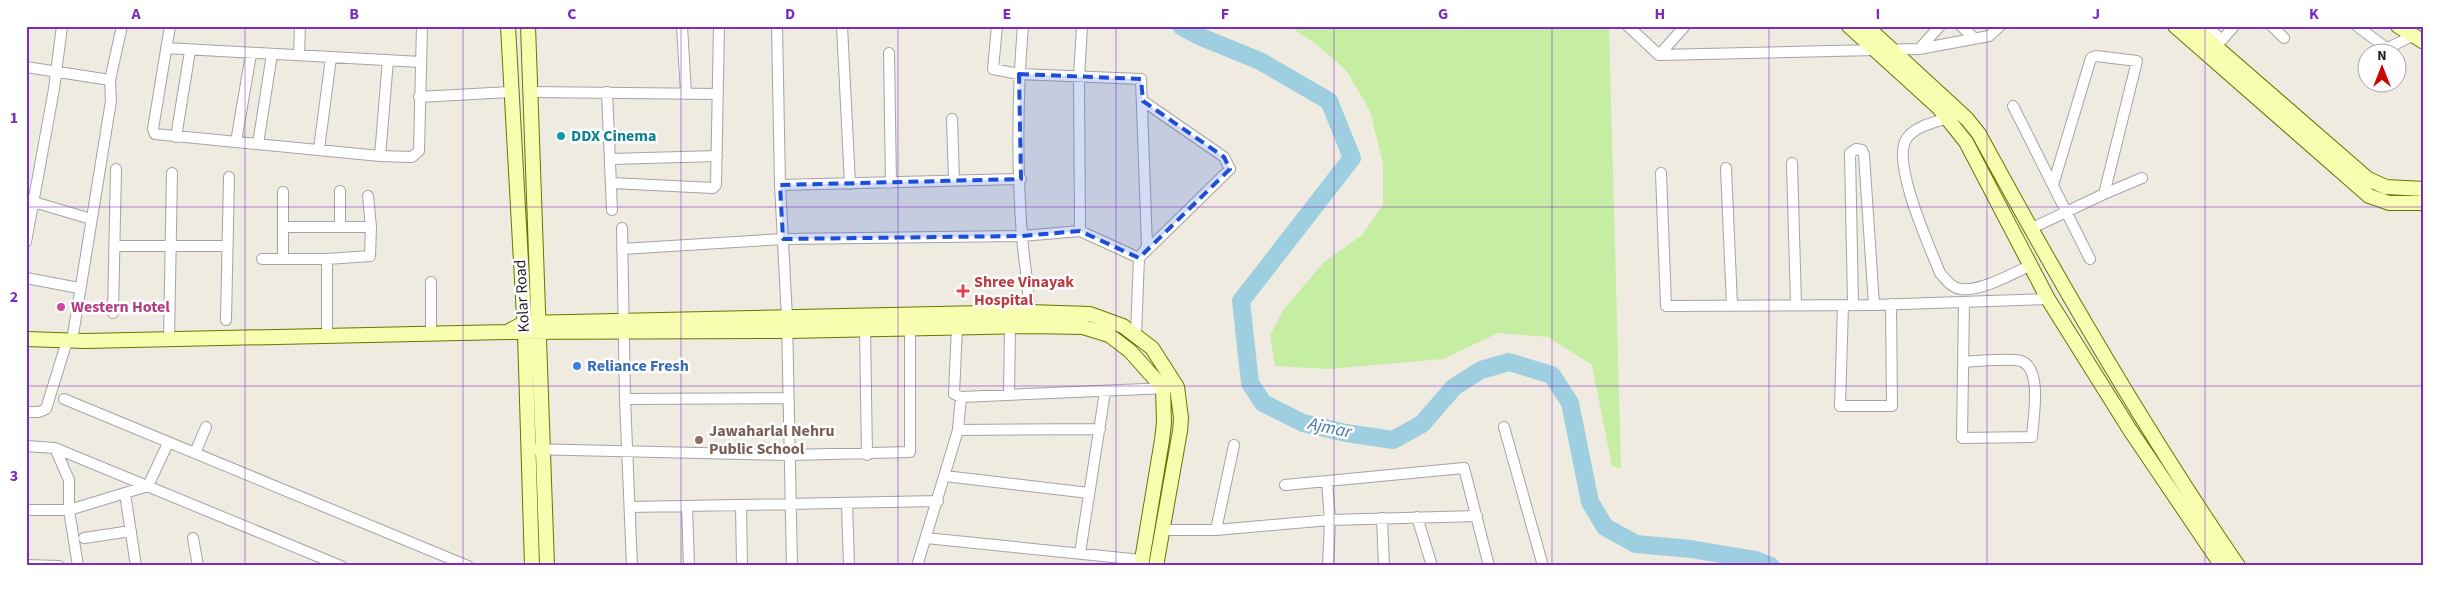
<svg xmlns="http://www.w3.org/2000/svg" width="2450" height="592" viewBox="0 0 2450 592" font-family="'Source Sans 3',sans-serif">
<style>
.grass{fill:#c5eea2}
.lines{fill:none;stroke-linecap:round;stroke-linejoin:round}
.river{stroke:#9ecfe0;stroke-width:18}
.street-casing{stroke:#a4a4a4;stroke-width:12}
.secondary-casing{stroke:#677700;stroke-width:16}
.street{stroke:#fff;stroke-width:10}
.secondary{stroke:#f8feb0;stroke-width:14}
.marked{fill:#1d4ed8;fill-opacity:0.2;stroke:#1d4ed8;stroke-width:4;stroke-dasharray:10 6;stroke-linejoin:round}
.grid{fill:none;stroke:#7b2cbf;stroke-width:1;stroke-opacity:0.55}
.culture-dot{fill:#0f9aa8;stroke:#fff;stroke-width:2}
.health-dot{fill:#e0444e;stroke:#fff;stroke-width:2}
.hotel-dot{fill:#d1479c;stroke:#fff;stroke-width:2}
.shop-dot{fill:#3f7fe0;stroke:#fff;stroke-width:2}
.education-dot{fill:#8d6e63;stroke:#fff;stroke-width:2}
.labels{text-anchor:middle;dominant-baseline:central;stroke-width:5;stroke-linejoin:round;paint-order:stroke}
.culture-label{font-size:16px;font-weight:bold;fill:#0d838f;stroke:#fff;text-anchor:start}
.health-label{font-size:16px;font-weight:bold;fill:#be3a42;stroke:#fff;text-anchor:start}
.street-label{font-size:16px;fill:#1d1d1d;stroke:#fff}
.hotel-label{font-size:16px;font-weight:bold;fill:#b23c85;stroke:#fff;text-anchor:start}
.shop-label{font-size:16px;font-weight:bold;fill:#366cbe;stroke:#fff;text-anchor:start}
.education-label{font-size:16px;font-weight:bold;fill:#785e54;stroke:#fff;text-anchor:start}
.water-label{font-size:18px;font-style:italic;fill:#4277b3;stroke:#fff}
.neatline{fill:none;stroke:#7b2cbf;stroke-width:2}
.grid-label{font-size:16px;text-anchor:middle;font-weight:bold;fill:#7b2cbf}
</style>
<rect width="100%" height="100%" fill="#efebe1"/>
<path class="grass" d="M1289,26H1609L1621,468L1612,466L1592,365L1548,337L1498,333L1443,359L1329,369L1275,366L1270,335L1284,309L1324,262L1362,235L1383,205V164L1370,111L1346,70L1316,44Z"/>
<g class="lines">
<path class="river" d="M1181,26L1201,37L1260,61L1329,101L1352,158L1241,301L1250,383L1263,403L1303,423L1346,433L1393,440L1422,424L1454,387L1481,370L1509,362L1552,375L1570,403L1590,502L1605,527L1636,544L1691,549L1756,560L1771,566"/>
<defs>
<path id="street" d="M170,26L153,129L155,134L380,156L412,157L419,151L422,26
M682,26L686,94
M777,26L780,185L787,318L792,566
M842,26L850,184
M1023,26C1017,96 1017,167 1022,237C1024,263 1030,291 1029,317
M1628,26L1659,55L1919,49L1989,36L2000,26
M1961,26L1974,38
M2206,26L2222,40L2234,26
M2272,26L2284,38
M2357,26L2385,47H2390L2412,36
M166,48L421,62
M1919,49L1940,26
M889,53L891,183
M299,55L300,26
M1659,55L1685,26
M26,67L110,80
M531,92L718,94
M607,92L612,210
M419,97L510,92
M2013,106L2090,259
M1948,118C1935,122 1916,126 1907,138C1890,160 1930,248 1940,273C1946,280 1952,288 1961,289C1980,292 2014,273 2031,265
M952,119L954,180
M176,137L190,51
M236,142L251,54
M258,144L272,54
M319,149L331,58
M380,156L388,60
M611,159L717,156
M1792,163L1796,304
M1726,168L1732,305
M1661,173L1666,306L1874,305L2048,299
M612,183L713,188L716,185L719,26
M780,185L1021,179
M340,191V227
M283,192V227H371L368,196
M2104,194L2142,178
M27,200L91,219
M283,227V259H327L370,256L371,227
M622,228L625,399L632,566
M2030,229L2104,194L2137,61L2096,56L2091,58L2053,185
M1080,231L1079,77L1082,26
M26,242L54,89L62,26
M115,246H228
M622,249L783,239L1022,236L1080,231L1139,258L1147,247L1141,79L1019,74L993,69L997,26
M262,259H283
M26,278L79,288
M431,282V334
M1853,304L1850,153L1856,149L1862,150L1864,155L1874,305
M1843,305L1840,406H1892L1891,304
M113,313L116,169
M226,320L229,177
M957,327L954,394L961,397L1168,388
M865,329L867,455
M1136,334L1139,258L1230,169L1224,157L1143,101
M327,336V259
M169,339L172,173
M72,341L111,101L110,80L122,26
M1963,362C1975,361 2011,358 2021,361C2043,369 2033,418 2032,437L1962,438L1964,303
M1009,394L1010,326
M64,399L468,566
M625,399L787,398
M26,412H39L46,409L67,341
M1504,427L1543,566
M958,430L1100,429
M26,446L55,448L341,566
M55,448L69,480V510L78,566
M528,449L789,455L910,452V328
M195,453L206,427
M945,476L1089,493
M1327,481L1330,520L1328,566
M1285,485L1464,468L1489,566
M126,500L136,566
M847,505L849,566
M687,506L689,566
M741,506L742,566
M631,507L938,501
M26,510H69L148,486L168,443
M1417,517L1432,566
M1382,518L1384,566
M1161,530H1216L1330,520L1477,516
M1216,530L1234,445
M84,538L131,531
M193,538L198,566
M926,538L1142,560
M1080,553L1105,392
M26,565L59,566
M917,566L958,430L961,397"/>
<path id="secondary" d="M508,26L525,334L532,566
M528,26L547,566
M1849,26L1938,107L1966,142L2048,299L2130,430L2222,566
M1866,26L1967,119L1979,134C2059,282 2143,427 2238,566
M2175,26L2369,196L2389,203H2424
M2192,26L2368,179L2386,187L2424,189
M2398,26L2424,42
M507,332L524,323L1029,312L1090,314L1123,326L1152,348L1177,387L1181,418L1180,431L1156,566
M26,339L85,341L507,332L787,331L1028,326L1083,327L1109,335L1130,351L1163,388L1164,423L1162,440L1141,566"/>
</defs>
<use href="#street" class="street-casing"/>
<use href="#secondary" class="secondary-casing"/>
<use href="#street" class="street"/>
<use href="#secondary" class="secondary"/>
</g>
<path class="marked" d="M1019,74L1141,79L1143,101L1224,157L1230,169L1139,258L1080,231L1022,236L783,239L780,185L1021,179Z"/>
<path class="grid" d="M245,26V566M463,26V566M681,26V566M898,26V566M1116,26V566M1334,26V566M1552,26V566M1769,26V566M1987,26V566M2205,26V566M26,207H2424M26,386H2424"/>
<circle class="culture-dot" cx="561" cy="136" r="5"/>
<path class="health-dot" d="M960.5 283.5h5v5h5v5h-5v5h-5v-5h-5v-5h5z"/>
<circle class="hotel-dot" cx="61" cy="307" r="5"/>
<circle class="shop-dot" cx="577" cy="366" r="5"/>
<circle class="education-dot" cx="699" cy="440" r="5"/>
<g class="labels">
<g class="culture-label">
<text x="571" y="136">DDX Cinema</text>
</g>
<g class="health-label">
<text x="974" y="282">Shree Vinayak<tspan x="974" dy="18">Hospital</tspan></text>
</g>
<g class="street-label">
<text transform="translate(522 296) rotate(-93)">Kolar Road</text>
</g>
<g class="hotel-label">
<text x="71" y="307">Western Hotel</text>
</g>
<g class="shop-label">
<text x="587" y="366">Reliance Fresh</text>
</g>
<g class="education-label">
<text x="709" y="431">Jawaharlal Nehru<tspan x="709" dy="18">Public School</tspan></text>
</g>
<g class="water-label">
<text transform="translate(1330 428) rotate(12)">Ajmar</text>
</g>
</g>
<rect width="2450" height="592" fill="none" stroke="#ffffff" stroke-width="55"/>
<g transform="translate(2382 68)"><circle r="24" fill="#ffffff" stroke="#a5a5a5"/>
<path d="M0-4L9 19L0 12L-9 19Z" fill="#c90600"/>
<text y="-8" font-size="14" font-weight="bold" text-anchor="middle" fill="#1d1d1d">N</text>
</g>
<rect x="28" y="28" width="2394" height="536" class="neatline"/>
<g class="grid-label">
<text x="136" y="19">A</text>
<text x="354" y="19">B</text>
<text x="572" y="19">C</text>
<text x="790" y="19">D</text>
<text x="1007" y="19">E</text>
<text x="1225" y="19">F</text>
<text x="1443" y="19">G</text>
<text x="1660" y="19">H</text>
<text x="1878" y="19">I</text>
<text x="2096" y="19">J</text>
<text x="2314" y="19">K</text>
<text x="14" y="123">1</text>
<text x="14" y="302">2</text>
<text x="14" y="481">3</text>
</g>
</svg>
